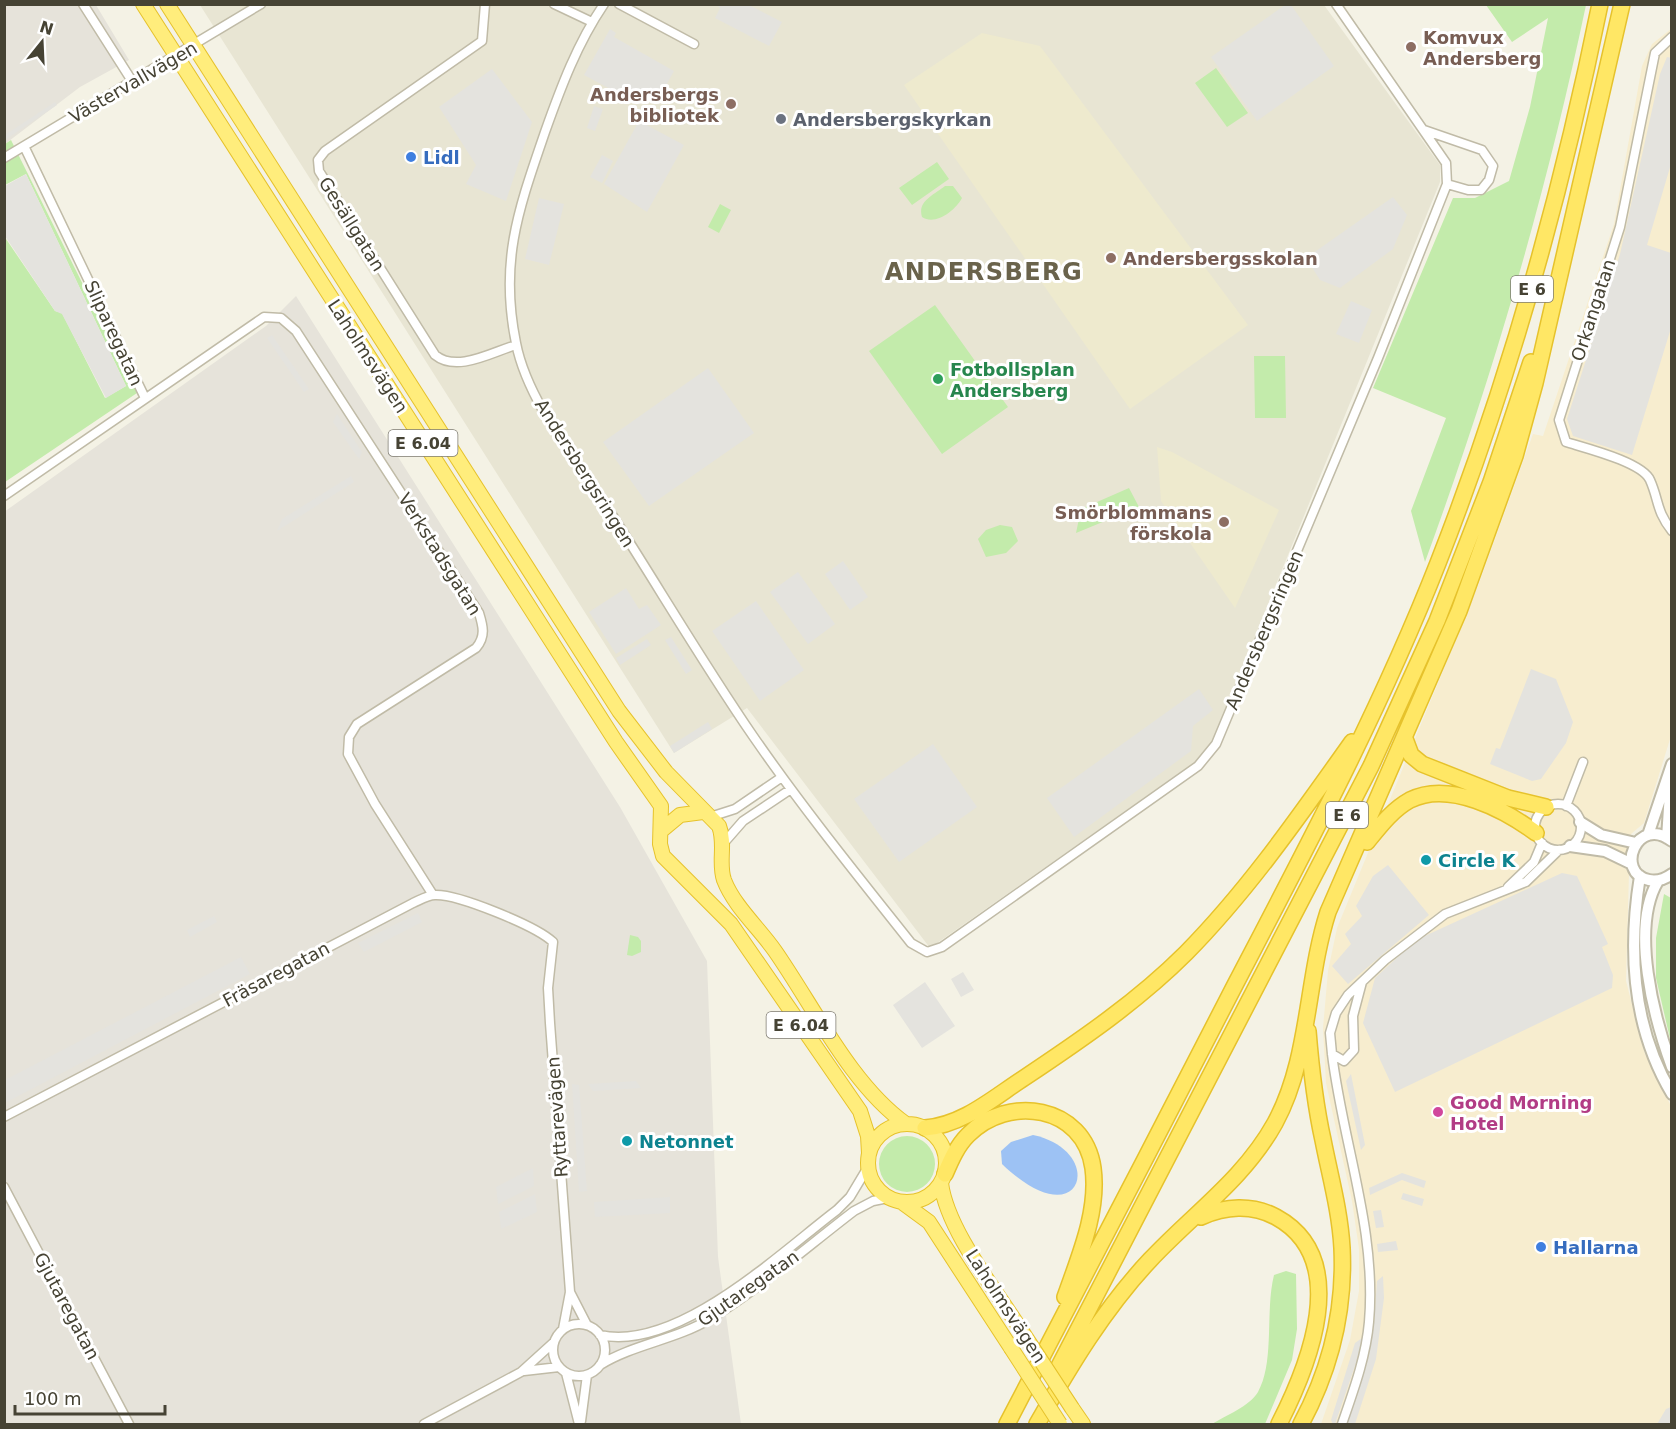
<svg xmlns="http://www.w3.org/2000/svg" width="1676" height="1429" viewBox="0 0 1676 1429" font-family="'DejaVu Sans',sans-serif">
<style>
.residential{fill:#e8e5d3}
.commercial{fill:#f7edcf}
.industrial{fill:#e6e3da}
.education{fill:#eeeace}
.green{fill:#c3ebab}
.parking{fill:#e4e3de}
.water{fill:#9dc2f4}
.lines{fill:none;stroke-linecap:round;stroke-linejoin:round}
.minor-casing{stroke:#c0bba7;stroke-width:11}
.tertiary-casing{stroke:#c0bba7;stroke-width:14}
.trunk-casing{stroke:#e6c22c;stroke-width:16}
.motorway-casing{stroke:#e6c22c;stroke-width:18}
.minor{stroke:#fff;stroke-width:8}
.tertiary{stroke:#fff;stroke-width:10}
.trunk{stroke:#ffed7c;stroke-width:14}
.motorway{stroke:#ffe765;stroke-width:15}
.trunk-bridge-casing{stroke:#e6c22c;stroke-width:16;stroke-linecap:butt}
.trunk-bridge{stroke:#ffed7c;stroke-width:14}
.education-dot{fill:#8d6e63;stroke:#fff;stroke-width:2}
.worship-dot{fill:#6b7280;stroke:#fff;stroke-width:2}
.shop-dot{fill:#3f7fe0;stroke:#fff;stroke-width:2}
.leisure-dot{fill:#2e9e5b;stroke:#fff;stroke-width:2}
.culture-dot{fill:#0f9aa8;stroke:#fff;stroke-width:2}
.hotel-dot{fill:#d1479c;stroke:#fff;stroke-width:2}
.labels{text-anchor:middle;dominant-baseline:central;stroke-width:6;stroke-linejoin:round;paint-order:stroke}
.shield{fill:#fff;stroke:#7e7b71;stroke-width:1.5}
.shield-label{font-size:16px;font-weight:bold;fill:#464334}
.education-label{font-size:18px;font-weight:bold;fill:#785e54;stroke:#fff;text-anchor:start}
.street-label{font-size:18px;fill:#464334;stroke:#fff}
.worship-label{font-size:18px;font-weight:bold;fill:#5b616d;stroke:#fff;text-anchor:start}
.shop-label{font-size:18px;font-weight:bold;fill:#366cbe;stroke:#fff;text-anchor:start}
.leisure-label{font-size:18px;font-weight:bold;fill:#27864d;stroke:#fff;text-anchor:start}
.culture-label{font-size:18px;font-weight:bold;fill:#0d838f;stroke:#fff;text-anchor:start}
.hotel-label{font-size:18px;font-weight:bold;fill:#b23c85;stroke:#fff;text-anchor:start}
.district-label{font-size:24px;font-weight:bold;letter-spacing:1.5px;fill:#6a634b;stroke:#fff}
</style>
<rect width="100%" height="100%" fill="#f4f2e5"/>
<path class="residential" d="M200,5H1324L1440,165V182L1207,754L930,948L747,708L674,753Z"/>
<path class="commercial" d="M1671,29V736L1644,823L1631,834L1623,865L1629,873L1626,981L1645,1054L1671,1106V1424H1321L1350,1340L1359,1291V1249L1352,1201L1326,1083L1323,1028L1328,971L1337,928L1478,586L1533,434L1543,436L1614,224L1642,66L1652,44Z"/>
<path class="industrial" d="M5,5H96L129,60L80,87L5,144Z
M296,296L620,807L707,961L718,1257L741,1424H5L4,512L266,326Z"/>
<path class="education" d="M982,33L1040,46L1248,325L1130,409L904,85Z
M1157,447L1172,452L1279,510L1235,608L1161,501Z"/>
<path class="green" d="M1486,5H1586C1546,195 1492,379 1425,562L1411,511L1446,418L1373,388L1453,198H1475L1509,181L1530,107L1548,18L1512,42Z
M1216,68L1248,113L1227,127L1195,83Z
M11,140L137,393L5,482L4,236L55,311L62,313L105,398L126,386L26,174L5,185V144Z
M937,162L949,179L912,205L899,188Z
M945,186H953L962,198C955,211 935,226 922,217C917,201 934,195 945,186Z
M720,204L731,210L719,233L708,227Z
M935,305L1008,407L942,454L869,351Z
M1254,356H1285L1286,418H1255Z
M1129,488L1139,507L1076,533L1081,509Z
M1000,525L1012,527L1018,541L1006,553L986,557L978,539L986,530Z
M1664,894L1671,898V1043L1656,978V938Z
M630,935L638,937L641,941V952L632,956L627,955Z
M879 1164a28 28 0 1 1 56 0a28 28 0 1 1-56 0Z
M1286,1271L1296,1274L1297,1329L1292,1360L1265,1424H1212C1225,1416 1250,1406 1258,1392C1275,1362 1265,1310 1274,1275Z"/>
<path class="parking" d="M717,5H749L782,22L769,46L715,18L720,8Z
M1285,5H1291L1334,66L1257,121L1211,57Z
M610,29L616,33L614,37L674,71L658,100L642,91L636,103L584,75Z
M1667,57L1672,58L1671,164L1647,245L1671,253V328L1632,455L1573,436L1567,419L1620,254L1660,74Z
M492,69L532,122L506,201L466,184L476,165L439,107Z
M55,102L57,105L5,140V135Z
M594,106L603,109L595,131L587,128Z
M639,121L684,145L647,212L604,184Z
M602,155L613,161L602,183L590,177Z
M26,174L126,386L106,398L62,314L55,311L5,236V186Z
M1393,197L1407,215L1393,249L1340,288L1320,280L1306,258Z
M539,198L564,204L549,265L525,259Z
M1351,301L1372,310L1359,343L1336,334Z
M272,335L309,389L304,392L267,338Z
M708,368L754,433L649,506L603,442Z
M337,414L362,452L359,459L333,422Z
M351,476L354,482L277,531L282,519Z
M843,561L868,597L850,610L825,574Z
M798,572L835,624L808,644L770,592Z
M626,588L639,609L647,605L661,625L616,654L589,612Z
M756,601L804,670L760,701L712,631Z
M671,637L692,670L686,674L665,640Z
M647,639L651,645L620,665L616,658Z
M1531,669L1556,679L1573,722L1566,743L1541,779L1532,781L1490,764L1496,748L1500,749Z
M1199,689L1213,710L1193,726L1191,751L1074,837L1047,798Z
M708,722L712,729L674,753L670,746Z
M933,744L977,807L899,862L854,799Z
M1388,865L1429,915L1348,984L1332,966L1351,944L1345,934L1362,916L1356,906L1373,876Z
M1562,873L1577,876L1608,944L1602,947L1613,975L1612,988L1395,1092L1363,1023L1375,978L1416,940Z
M418,913L422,922L364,952L358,943Z
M214,916L217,922L190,937L187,930Z
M241,957L250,974L5,1103V1080Z
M963,972L974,990L961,997L951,979Z
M925,982L955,1026L922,1048L893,1005Z
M1351,1074L1365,1145L1361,1150L1346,1081Z
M636,1081L641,1088L593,1091L588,1084Z
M572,1084L579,1085L587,1191L579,1192Z
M533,1168L534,1186L498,1204L496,1187Z
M1402,1173L1426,1181L1424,1188L1402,1180L1370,1195L1369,1188Z
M1403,1193L1424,1199L1422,1206L1401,1199Z
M535,1194L537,1212L501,1229L499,1212Z
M670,1197V1213L595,1217L594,1202Z
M1381,1210L1384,1227L1376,1228L1373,1211Z
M1396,1241L1398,1250L1378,1252L1377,1244Z
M1383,1276L1384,1298L1376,1359L1355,1424H1346L1368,1358L1374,1324L1377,1281Z
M1362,1338L1356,1363L1335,1424H1333L1331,1420L1355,1343Z
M1671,1407V1424H1657L1666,1409Z"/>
<path class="water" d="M1033,1135C1108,1151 1082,1241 1002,1164L1001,1151L1011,1142Z"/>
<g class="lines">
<defs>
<path id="minor" d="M83,4L132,81
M485,4L482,41L325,151L318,160L319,171L435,355C457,373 492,352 516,345
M554,4L592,22
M604,4C577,44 561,87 545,132C519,208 499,261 516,343C528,405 583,468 616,521C662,593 705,666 753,736C802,807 857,875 911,943L927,952L942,947L1198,766L1216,744L1226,720L1378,358L1447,184L1446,163L1336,4
M619,4L694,44
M1672,37L1655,53L1620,227L1559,420L1566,442C1585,448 1642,462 1650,480C1659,500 1656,511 1672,531
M1424,130L1482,150L1493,166L1489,180L1481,190H1468L1447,184
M24,146L145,398
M4,158L261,4
M4,496L264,317L281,318L296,331L479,613C483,626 486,636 476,648L357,724L349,737L348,754L375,804L433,895
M1535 827a23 23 0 1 1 46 0a23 23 0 1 1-46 0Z
M1566,806L1583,762
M710,817L735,809L782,777
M722,845L743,821L791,789
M1508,887L1534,862L1542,843
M1332,1054L1344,1061L1354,1050L1353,1016L1362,982
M4,1117L413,903C420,900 428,895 435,895C458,894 536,926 553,942L548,988L550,1023L570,1292L563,1329
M4,1187L129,1424
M570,1292L587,1325
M553 1350a26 26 0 1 1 52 0a26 26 0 1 1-52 0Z
M600,1335C677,1352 779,1254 837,1210L850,1197L868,1167
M600,1365C634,1344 675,1340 710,1319C760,1288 807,1247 854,1211L873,1201L888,1198
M524,1371L559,1367
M566,1373L579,1424
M581,1421L587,1375
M424,1424L521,1372L553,1343
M1342,1424C1353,1392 1366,1357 1369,1322C1377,1231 1343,1144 1332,1054L1330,1033L1336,1013L1348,995L1385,960L1445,914L1526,882L1559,850"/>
<path id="tertiary" d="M1580,822L1601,835L1636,843
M1648,835L1672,764
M1667,838L1671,778
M1672,841C1637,814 1614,873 1649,880C1658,882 1665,879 1672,874
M1570,846L1605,851L1632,864
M1640,876C1628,950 1632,1027 1672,1094
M1658,881C1630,928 1654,1018 1672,1067"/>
<path id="trunk" d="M143,4L616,742L661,806L660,844L663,856L731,924L860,1111L868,1136L869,1153
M167,4L619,711L666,772L719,826C726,844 718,863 724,880C734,906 759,928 775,951C814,1007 851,1085 906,1124
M662,830L680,815L703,812
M868 1163a39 39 0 1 1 78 0a39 39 0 1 1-78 0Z
M941,1183C947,1230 995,1289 1021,1330
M903,1203L929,1222L1011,1348
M1072,1408L1083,1424"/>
<path id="motorway" d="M1405,739L1411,755L1422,764L1508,798L1546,807
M1367,842C1380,826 1392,810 1410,800C1449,780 1505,810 1536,833
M925,1128C963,1125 993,1098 1024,1078C1081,1040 1138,1001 1186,953C1249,889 1300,815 1352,742
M945,1174C951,1160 957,1146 968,1135C1008,1094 1084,1105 1093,1168C1099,1211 1079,1257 1065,1297
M1201,1217C1225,1206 1252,1204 1276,1217C1353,1259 1308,1367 1279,1424
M1054,1376L1371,766L1437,621L1491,482L1531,362
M1007,1424C1084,1278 1160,1130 1236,983C1308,845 1381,708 1438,563C1509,382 1561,196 1600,4
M1037,1424C1070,1366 1104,1309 1150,1260C1193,1214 1244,1179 1275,1123C1310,1059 1306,980 1328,912L1459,611L1515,456L1535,383L1622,4
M1301,1424C1330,1370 1345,1310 1342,1248C1340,1211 1330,1176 1323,1140C1315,1104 1311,1068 1308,1031"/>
</defs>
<use href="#minor" class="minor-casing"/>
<use href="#tertiary" class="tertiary-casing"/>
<use href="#trunk" class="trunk-casing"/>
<use href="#motorway" class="motorway-casing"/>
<use href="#minor" class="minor"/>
<use href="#tertiary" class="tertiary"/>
<use href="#trunk" class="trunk"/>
<use href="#motorway" class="motorway"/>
<defs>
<path id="trunk-bridge" d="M1021,1330L1072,1408
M1011,1348L1060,1424"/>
</defs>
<use href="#trunk-bridge" class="trunk-bridge-casing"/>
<use href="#trunk-bridge" class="trunk-bridge"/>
</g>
<g class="education-dot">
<circle cx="1411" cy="47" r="6"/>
<circle cx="731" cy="104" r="6"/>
<circle cx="1111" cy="258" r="6"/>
<circle cx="1224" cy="522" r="6"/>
</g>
<circle class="worship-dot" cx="781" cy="119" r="6"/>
<g class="shop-dot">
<circle cx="411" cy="157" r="6"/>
<circle cx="1541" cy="1247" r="6"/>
</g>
<circle class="leisure-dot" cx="938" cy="379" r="6"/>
<g class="culture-dot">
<circle cx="1426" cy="860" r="6"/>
<circle cx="627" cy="1141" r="6"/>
</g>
<circle class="hotel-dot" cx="1438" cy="1112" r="6"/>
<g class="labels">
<g class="shield">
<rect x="1511" y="276" width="42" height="26" rx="4.5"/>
<rect x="388.5" y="430" width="69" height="26" rx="4.5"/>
<rect x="1326" y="802" width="42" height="26" rx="4.5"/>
<rect x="766.5" y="1012" width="69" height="26" rx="4.5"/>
</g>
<g class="shield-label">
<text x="1532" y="289">E 6</text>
<text x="423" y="443">E 6.04</text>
<text x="1347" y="815">E 6</text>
<text x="801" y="1025">E 6.04</text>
</g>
<g class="education-label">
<text x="1423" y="37">Komvux<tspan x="1423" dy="21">Andersberg</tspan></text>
<text x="719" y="94" text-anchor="end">Andersbergs<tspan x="719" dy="21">bibliotek</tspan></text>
<text x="1123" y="258">Andersbergsskolan</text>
<text x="1212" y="512" text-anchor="end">Smörblommans<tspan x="1212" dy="21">förskola</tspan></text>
</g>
<g class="street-label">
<text transform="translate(133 82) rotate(-30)">Västervallvägen</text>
<text transform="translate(352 224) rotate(58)">Gesällgatan</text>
<text transform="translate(1593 310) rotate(-72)">Orkangatan</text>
<text transform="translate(114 333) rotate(65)">Sliparegatan</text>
<text transform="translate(368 356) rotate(57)">Laholmsvägen</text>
<text transform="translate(585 473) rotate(58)">Andersbergsringen</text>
<text transform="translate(440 554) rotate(58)">Verkstadsgatan</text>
<text transform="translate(1264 630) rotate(-67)">Andersbergsringen</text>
<text transform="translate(276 974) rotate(-28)">Fräsaregatan</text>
<text transform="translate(557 1117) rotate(-94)">Ryttarevägen</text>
<text transform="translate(748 1288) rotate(-35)">Gjutaregatan</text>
<text transform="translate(67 1306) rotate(62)">Gjutaregatan</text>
<text transform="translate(1006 1306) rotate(57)">Laholmsvägen</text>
</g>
<g class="worship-label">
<text x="793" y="119">Andersbergskyrkan</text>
</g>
<g class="shop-label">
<text x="423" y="157">Lidl</text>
<text x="1553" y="1247">Hallarna</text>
</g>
<g class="leisure-label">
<text x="950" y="369">Fotbollsplan<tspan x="950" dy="21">Andersberg</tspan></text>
</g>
<g class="culture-label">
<text x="1438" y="860">Circle K</text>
<text x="639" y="1141">Netonnet</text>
</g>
<g class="hotel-label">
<text x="1450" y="1102">Good Morning<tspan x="1450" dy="21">Hotel</tspan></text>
</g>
<g class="district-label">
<text x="984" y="272">ANDERSBERG</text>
</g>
</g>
<rect width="1676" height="1429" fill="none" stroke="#464334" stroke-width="12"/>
<g transform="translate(42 42) rotate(18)" stroke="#ffffff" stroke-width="4.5" paint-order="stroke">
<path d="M0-4.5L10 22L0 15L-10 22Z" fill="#464334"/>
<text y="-9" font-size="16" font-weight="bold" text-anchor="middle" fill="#464334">N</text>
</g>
<path d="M15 1405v9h150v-9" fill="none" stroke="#464334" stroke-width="3"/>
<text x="24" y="1405" font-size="18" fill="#464334" stroke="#ffffff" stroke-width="4.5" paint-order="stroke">100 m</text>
</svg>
